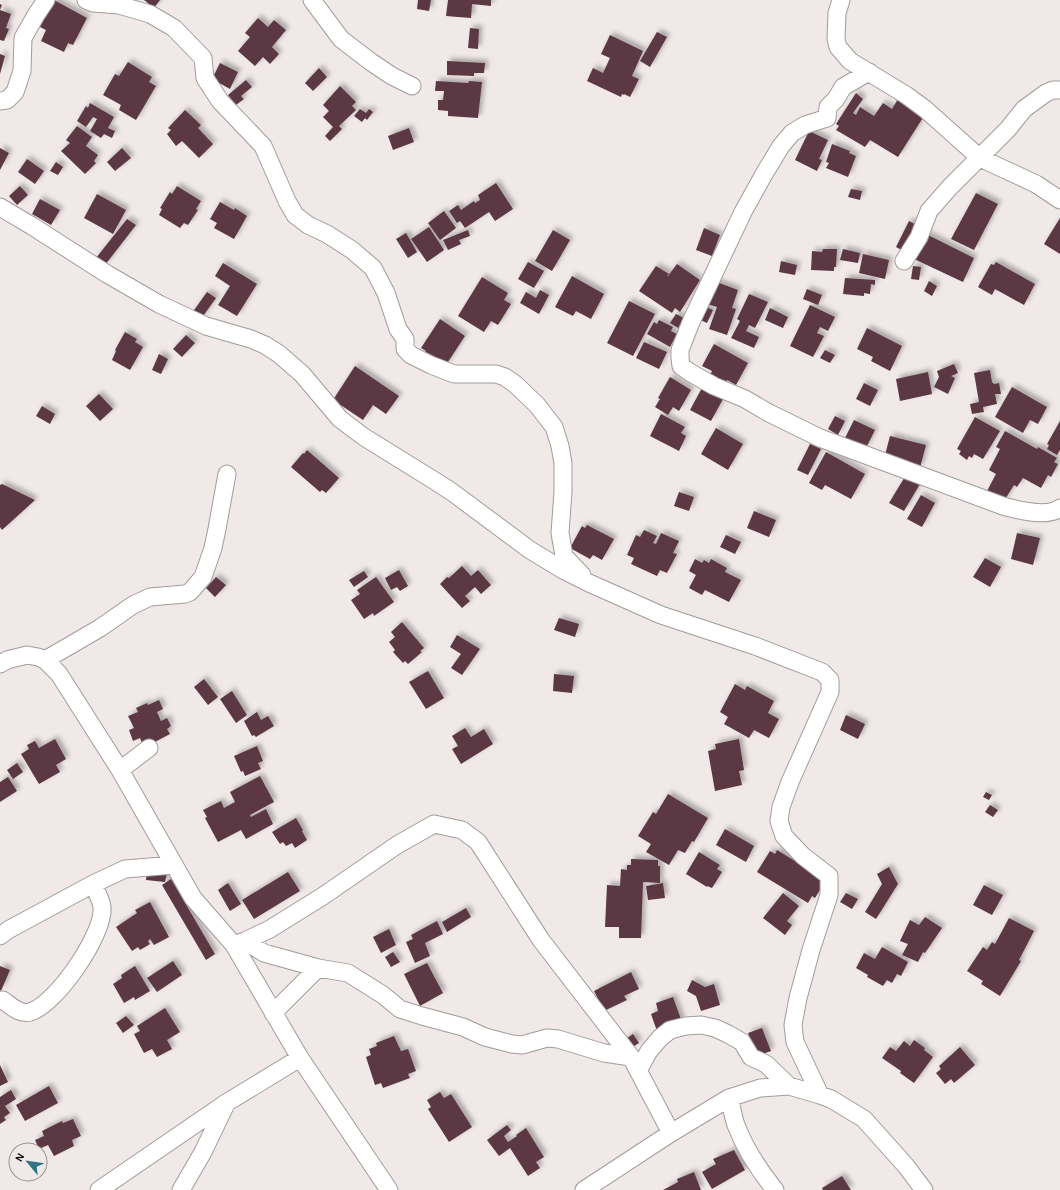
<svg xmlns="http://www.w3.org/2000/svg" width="1060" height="1190" viewBox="0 0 1060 1190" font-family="'Alegreya Sans',sans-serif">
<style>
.building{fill:#5b3845;filter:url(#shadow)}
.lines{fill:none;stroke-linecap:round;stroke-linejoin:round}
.minor-casing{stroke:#a19b9a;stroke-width:19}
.minor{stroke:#fff;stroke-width:17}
</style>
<defs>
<filter id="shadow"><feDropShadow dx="3.5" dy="-3.5" stdDeviation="2" flood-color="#0004"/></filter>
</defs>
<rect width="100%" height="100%" fill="#f0e9e8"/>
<path class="building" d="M54,0L87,18L73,45L68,43L64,52L41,41L46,30L38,26Z
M144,0H160L154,8Z
M418,0H431L429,11L417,9Z
M448,0H491V6L472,4L471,18L446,16Z
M0,4L2,5L0,10L11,14L6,28L9,29L4,41L0,40Z
M258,18L268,27L274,20L286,30L272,47L279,54L270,64L263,57L255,66L238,51L250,37L245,33Z
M470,28L479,29L478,49L468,48Z
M657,32L667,37L650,67L640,61Z
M610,35L643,51L632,76L639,79L630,97L624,94V95L622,94L621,97L587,81L593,68L603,73L610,58L601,54Z
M0,54L5,56L0,74Z
M447,61L485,63L484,73H474V76L447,75Z
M128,62L152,77L149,82L156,86L136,120L119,110L121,105L103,95L115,74L119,76Z
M220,63L238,72L230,89L212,79Z
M319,68L327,77L313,91L305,83Z
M246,80L252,87L241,96L244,99L236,105L228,95Z
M436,81L468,83L469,81L482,82L478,118L448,116V111L438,110V100H443L444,91H435Z
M340,86L356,102L352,106L356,110L339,126L342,129L330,141L325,136L333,127L323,117L329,111L323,105Z
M856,93L863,99L853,113L856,115L860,107L874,116L883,103L892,109L898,99L924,116L898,157L870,140L865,147L836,130L839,126L836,124Z
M90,103L114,117L108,128L115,131L112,138L104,134L101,138L90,131L97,119L93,117L86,127L77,121L86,106L88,108Z
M360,109L366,113L369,109L373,112L367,120L365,118L362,122L354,116Z
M185,110L201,125L198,128L213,144L199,158L182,141L176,146L167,134L171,130L168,128Z
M77,126L92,137L86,146L98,155L94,161L96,163L85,174L61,151L70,143L66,140Z
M409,128L414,142L393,150L388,136Z
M809,131L828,140L819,159L822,160L817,171L795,160Z
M832,144L850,151L849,153L856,156L848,177L826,168L829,163L826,162Z
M0,148L9,153L0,170Z
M122,148L131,158L115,171L107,162Z
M27,159L44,171L35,184L18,172Z
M56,162L63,167L58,175L50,171Z
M496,183L513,209L495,221L489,212L465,228L460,221L457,223L449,211L458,205L461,210L474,201L475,203L480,200L478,195Z
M20,186L28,195L17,205L9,196Z
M177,186L201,201L196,209L198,210L188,225L184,223L180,228L159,215L162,209L160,208L170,192L172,194Z
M851,189L862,191L860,200L848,197Z
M976,193L998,204L974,250L951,239Z
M97,194L126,210L113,234L84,218Z
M40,199L60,210L51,225L32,214Z
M220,202L234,210L235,208L247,216L234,239L214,228L217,223L210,219Z
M444,211L456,228L440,240L428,223Z
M1060,218V254L1044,244Z
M127,219L136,225L105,265L96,258Z
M909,221L920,227L907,253L896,247Z
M429,227L444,250L427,262L411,239Z
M704,228L720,235L712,256L696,250Z
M468,230L470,236L459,240L461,244L448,250L443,240Z
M553,230L570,240L552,271L535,261Z
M406,233L417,252L408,258L396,239Z
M926,234L974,258L963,282L914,259Z
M823,249H837L836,267H834V271L811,270L812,251L822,252Z
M843,249L860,253L858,263L840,260Z
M863,254L889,260L885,279L859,273Z
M781,261L797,265L795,275L779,272Z
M528,262L544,271L534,288L518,279Z
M996,262L1035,284L1024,305L995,289L992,295L978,287L991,264L994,265Z
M223,263L257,284L237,316L218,305L230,286L215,276Z
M677,264L700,280L680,312L675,308L672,313L639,291L656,266L669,274L667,276H668Z
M913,266L921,267L919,280L911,279Z
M572,276L604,294L591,319L576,311L573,316L555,307Z
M482,277L508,293L504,300L511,304L498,325L491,321L484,332L458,316Z
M845,278L875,280V285L871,284L870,294L864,293V296L843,294Z
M714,281L738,290L732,308L736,309L727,335L709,329L717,307L707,304Z
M929,281L937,286L932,296L924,291Z
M807,289L822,295L818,305L803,299Z
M540,290L549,295L539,314L520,303L526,292L536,298Z
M207,292L216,298L201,319L192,313Z
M749,294L768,302L755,328L749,325L746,331L759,337L754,348L731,338L740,321L737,319Z
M629,301L655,314L633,356L607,343Z
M701,305L713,310L707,323L696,318Z
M810,305L835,317L828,331L820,327L817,333L824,336L813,357L790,346Z
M770,308L788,317L783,328L765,320Z
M676,314L684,318L678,328L670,323Z
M440,319L465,336L446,365L423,355L426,351L421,348Z
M659,320L673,327L671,331L677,334L670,347L647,334L654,322L657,324Z
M867,328L902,346L890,371L871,361L873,357L857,349Z
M125,332L137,339L135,342L143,347L130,370L112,360L116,351L115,350Z
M186,335L195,343L182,357L173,349Z
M644,342L667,352L659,369L636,358Z
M714,344L748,363L736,385L727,380L723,387L708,379L712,371L702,366Z
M825,350L835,355L830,363L820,358Z
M159,354L168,359L161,374L152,370Z
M954,364L958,373L951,376L955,378L948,394L934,387L939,377L937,371Z
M355,366L399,396L386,414L373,405L363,420L333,400Z
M990,370L992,382L994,384L999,383L1001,394H995L997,404L983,407L984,412L972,414L970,404L979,402L974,373Z
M928,372L932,394L900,401L896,379Z
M670,377L691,390L679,411L673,407L668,415L655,407L660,399L658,398Z
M864,383L878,390L870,406L856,399Z
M1012,387L1047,407L1038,424L1030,420L1023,433L995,417Z
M702,388L723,399L711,421L690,410Z
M99,394L113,409L100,421L86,406Z
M42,406L55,414L50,424L36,416Z
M661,414L685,427L681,433L686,436L679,451L650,436Z
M835,416L845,421L838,435L828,429Z
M975,417L1000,431L983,459L974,454L972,458L969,456L967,460L959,454L961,451L957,449Z
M854,420L875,430L866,448L845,438Z
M1060,421V450L1057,455L1047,449L1049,445L1047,444Z
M716,428L743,444L728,470L701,454Z
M1005,431L1037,449L1038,447L1057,458L1054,462L1058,464L1051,477L1048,475L1041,488L1023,478L1017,487L1014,485L1004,501L987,491L996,474L989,470L1000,449L996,447Z
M890,436L926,445L920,468L884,459Z
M810,444L821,449L808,475L797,470Z
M307,450L339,478L326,493L322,490L320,492L291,467L303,453L304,454Z
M826,452L865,474L851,499L825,485L822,490L809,483Z
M906,475L920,484L904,511L889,503Z
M2,484L35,500L2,530L0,527V485Z
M679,492L694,497L689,511L674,506Z
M921,495L935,503L922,527L907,519Z
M754,511L776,520L769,537L747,528Z
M587,525L614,539L602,560L593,555L590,559L570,548L582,526L585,528Z
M644,530L657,536L653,543L656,544L661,533L679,541L673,553L677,554L667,573L660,570L657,576L631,564L634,558L627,555L636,535L640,537Z
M1017,533L1040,538L1033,565L1011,559Z
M726,535L741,542L735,554L720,547Z
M985,558L1001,567L990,587L973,577Z
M695,559L702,563L704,560L709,563L711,559L727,568L725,572L741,580L729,602L705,590L702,595L689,588L696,575L689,571Z
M462,566L471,576L478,570L491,585L481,594L475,587L465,596L470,601L462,608L440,584L447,577L449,578Z
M399,570L408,586L400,591L397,587L391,590L385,578Z
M364,571L368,577L354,587L349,580Z
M216,577L226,585L215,597L206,588Z
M376,577L394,602L374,616L373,613L364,619L351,600L360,594L357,590Z
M559,618L579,624L575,637L554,630Z
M402,622L424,648L420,651L422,652L408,664L405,661L403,663L393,652L395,650L389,642L395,637L391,632Z
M457,635L480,649L462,675L451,668L461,654L450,647Z
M428,671L444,698L426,709L409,682Z
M554,674L574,676L572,693L553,691Z
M204,679L218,697L208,705L194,687Z
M735,684L745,690L747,686L774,701L768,713L779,719L769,738L754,730L749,738L724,724L728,717L720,712Z
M232,691L247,715L236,723L220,699Z
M159,700L163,709L157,712L161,721L167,718L171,726L167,729L170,734L151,744L149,740L142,743L140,738L133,741L129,730L134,728L128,716L138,712L136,708L147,703L148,705Z
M257,712L261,720L268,716L274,726L256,737L254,735L252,736L244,721Z
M846,715L865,724L858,739L840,730Z
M465,728L471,737L484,729L493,744L461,764L452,749L458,746L452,736Z
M55,739L66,759L56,765L60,772L39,784L21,754L29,749L27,745L35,741L39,748Z
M739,739L744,770L739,771L742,785L715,791L708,751L716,749L715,744Z
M257,746L263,761L258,763L261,769L245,776L243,771L241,772L234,756Z
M17,763L23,772L13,779L7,770Z
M260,776L274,802L250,815L251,817L266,809L273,824L246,839L241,830L218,842L205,818L207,817L203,810L221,801L224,808L235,802L230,792Z
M8,777L17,791L0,802V782Z
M986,792L992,795L989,800L983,797Z
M668,794L708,818L694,842L692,841L685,853L678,850L669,865L646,852L651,844L638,836L653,812L656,814Z
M990,805L998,810L993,817L985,812Z
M296,818L303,830L302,831L307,840L295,848L292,843L286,846L283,842L280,844L272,832Z
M725,829L754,846L746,862L716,845Z
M777,850L826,880L815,898L812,896L808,903L757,872L770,851L775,854Z
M699,852L720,865L717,869L722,872L712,888L707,886V887L686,874Z
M631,859L658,860V866H660V883L643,882L641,938H619V927H605L607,885L620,886L621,869L627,870V865H631Z
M889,867L898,884L876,919L865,912L882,884L877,874Z
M147,870L167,873L165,882L146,880Z
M288,872L300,891L254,919L242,900Z
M171,879L215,954L206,960L162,885Z
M228,883L241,904L230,911L218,890Z
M663,883L665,898L648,900L646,886Z
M984,885L1003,895L992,915L973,905Z
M783,893L799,906L787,921L792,925L785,935L763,918Z
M846,893L858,899L852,909L840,902Z
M150,902L169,937L154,945L150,939L148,941L150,944L140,950L138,947L132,951L116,927L137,913L135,910Z
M466,908L471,917L447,932L442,922Z
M925,917L942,928L925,953L923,952L918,962L902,955L908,944L900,941L910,920L919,925Z
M1009,918L1034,931L1019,960L1021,961L1000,996L981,984L983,981L967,971L983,947L987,950L992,942L995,944Z
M437,921L443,934L425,943L430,956L415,963L406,942L413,939L411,935Z
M389,929L396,945L381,953L373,937Z
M882,947L908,962L901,976L897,974L892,983L887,980L883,986L867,977L868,975L856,968L864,953L875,959Z
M393,952L400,962L391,967L385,957Z
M173,961L182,975L157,992L147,978Z
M427,963L443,993L420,1006L404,974Z
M0,966L10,970L1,991L0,990Z
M135,966L150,991L135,1000L134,997L124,1003L113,984L122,978L121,975Z
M631,972L639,989L624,996L627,1000L604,1011L594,991Z
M692,980L705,987L714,984L720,1005L701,1011L696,996L687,991Z
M673,997L682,1022L657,1031L651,1014L658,1011L656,1003Z
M165,1008L180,1032L167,1040L172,1049L157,1057L152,1049L144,1053L134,1034L140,1031L137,1026Z
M126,1016L134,1025L123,1033L116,1023Z
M762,1028L771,1051L757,1056L748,1033Z
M633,1034L639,1043L629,1049L623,1041Z
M394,1036L401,1051L408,1049L416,1071L408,1074L410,1078L383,1088L381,1083L375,1085L366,1057L371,1055L369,1049L377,1046L376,1043Z
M914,1040L925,1048L924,1050L933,1057L914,1083L900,1073L901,1071L882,1058L890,1047L896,1051L904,1041L910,1046Z
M960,1047L975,1065L954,1083L951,1079L945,1084L936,1073L941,1069L939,1066Z
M0,1065L8,1082L0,1086Z
M49,1086L58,1103L25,1121L16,1105Z
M11,1090L16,1099L5,1106L10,1113L4,1117L6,1120L0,1124V1097Z
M440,1092L444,1098L451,1094L472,1127L449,1142L428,1109L431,1107L427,1100Z
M73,1119L81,1136L72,1140L74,1146L54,1156L48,1145L39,1149L35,1140L44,1136L42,1131L62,1121L63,1123Z
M507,1125L511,1130L504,1136L508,1142L517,1136L516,1135L526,1128L544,1157L536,1162L540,1168L528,1176L510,1148L499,1156L487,1140Z
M734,1150L745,1170L712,1189L702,1172L716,1164L713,1159Z
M694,1172L701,1190H663L678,1182L677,1179Z
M842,1176L851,1190H823L822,1188Z"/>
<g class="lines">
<defs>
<path id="minor" d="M86,0L93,3L119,5L150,14L174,28L203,58L205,78L220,101L263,146L287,201L295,215L308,225L327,234L352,250L373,268L386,293L398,329L405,339V349L411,355L431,365L454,374H496L505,377L515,384L537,405L554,427L560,446L563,463V492L560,533L564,556L582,575
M312,0L341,39L371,62L392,76L412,86
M841,0L837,13L836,39L838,47L850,61L906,95L925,109L980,158L1036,184L1060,200
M869,72L843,87L836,99L828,107L827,118L805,125L792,133L781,146L764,174L743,212L691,322L680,350V358L681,366L691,373L714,386L745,399L769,413L820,438L1003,506C1018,510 1047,518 1060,508
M0,101L7,100L15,92L22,71L23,38L36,15L46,0
M0,207L32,226L107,274L159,304L206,326L251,339L265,345L279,354L302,374L340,419L364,437L435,481L452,492L530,550L563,570L589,583L661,615L755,646L822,672L830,680V692L790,782L781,807L779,821L784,836L803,856L829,876V895L811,950L798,998L793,1025L795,1042L820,1095
M904,261L919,237L929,211L950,187L1008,129L1024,109L1046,93L1053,90H1060
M45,660L100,628L133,605L150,597L185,594L190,592L203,577L213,548L217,529L227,474
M0,664L7,660L27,655L38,657L45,660L59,674L120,770L193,898L234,945L300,1058L389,1190
M120,770L149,748
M0,936L8,930L93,884L125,869L174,865
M245,941L264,953L318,968L348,973L383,995L400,1009L422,1016L463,1027L485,1037L512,1044L522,1045L547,1038L558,1039L604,1053L631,1057
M234,945L245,941L270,929L323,896L397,845L434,824L462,830L478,842L541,940L631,1057L671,1133
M3,1000C11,1006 20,1015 30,1012C56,1005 105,933 102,907C101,899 96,891 93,884
M273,1013L318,968
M638,1071L649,1051L660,1038L670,1030L686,1026L701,1025L715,1028L728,1034L742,1042L751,1057L766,1064L789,1086
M729,1098C732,1107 733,1117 736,1125C745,1149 759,1170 775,1190
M99,1190L226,1103L300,1058
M181,1190L203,1152L226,1104
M584,1190L671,1133L729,1098L760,1088L789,1086L820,1095L831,1099L864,1119L906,1166L924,1190"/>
</defs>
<use href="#minor" class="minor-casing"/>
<use href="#minor" class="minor"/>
</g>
<g transform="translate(28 1162) rotate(299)"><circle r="19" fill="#f0e9e8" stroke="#989392"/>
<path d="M0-3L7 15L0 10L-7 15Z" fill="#317285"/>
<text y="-6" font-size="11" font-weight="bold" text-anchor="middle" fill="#141212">N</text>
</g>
</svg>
